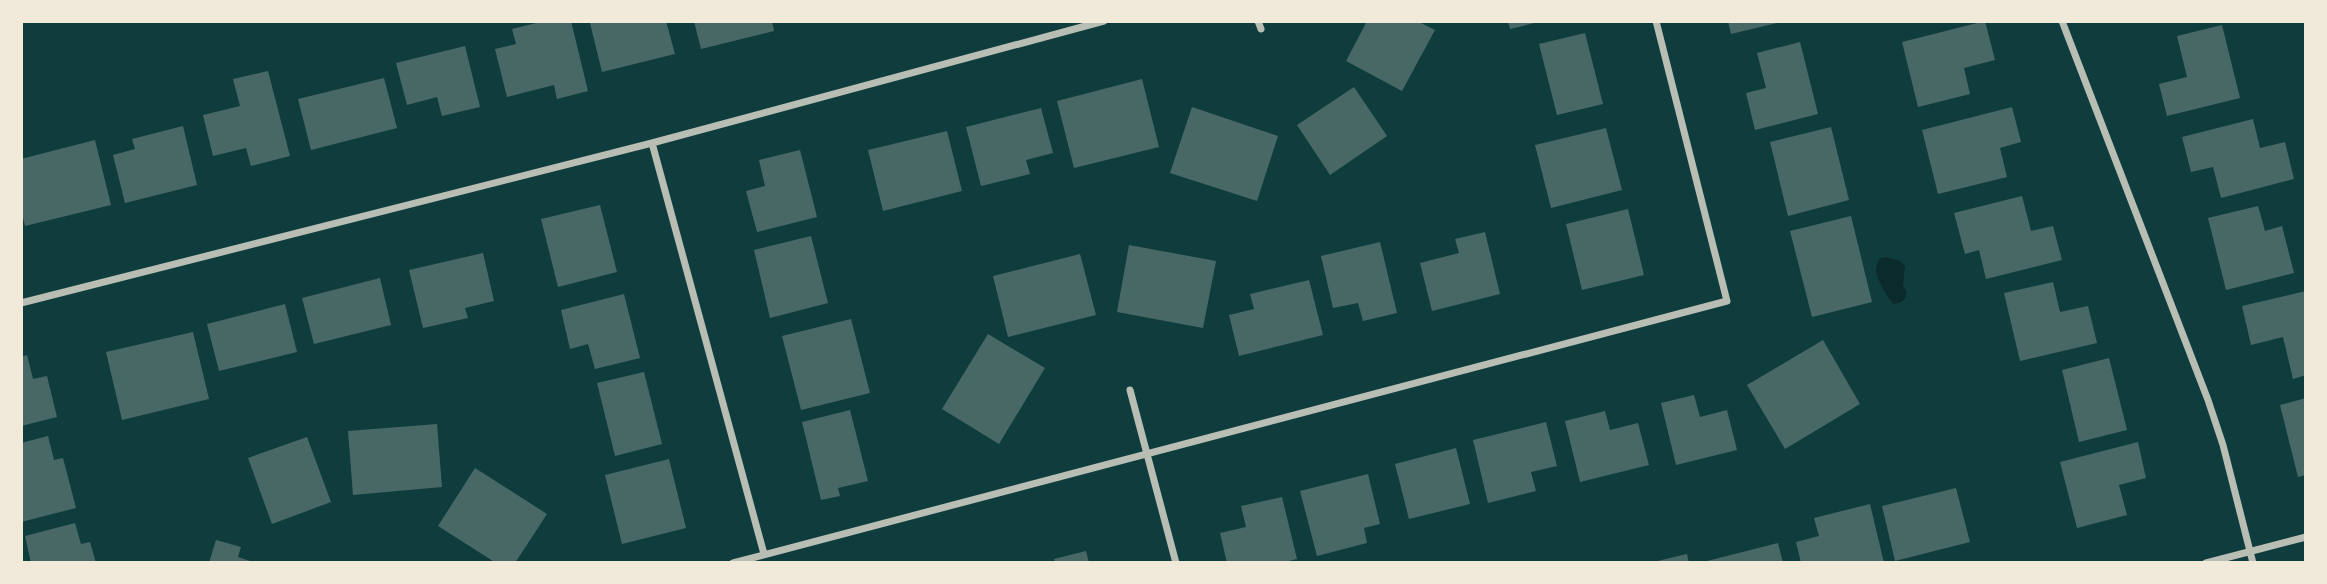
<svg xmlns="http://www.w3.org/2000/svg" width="2327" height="584" viewBox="0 0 2327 584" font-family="'Golos Text',sans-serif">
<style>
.water{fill:#0a2a2b}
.building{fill:#486865}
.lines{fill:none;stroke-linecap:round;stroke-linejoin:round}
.minor{stroke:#b8beb3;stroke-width:7}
</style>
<rect width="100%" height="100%" fill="#0f3d3e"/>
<path class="water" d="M1886,257L1900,261L1905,266L1903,286L1907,292C1905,301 1902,303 1894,304C1888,300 1876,277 1876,270C1876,266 1878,262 1880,258Z"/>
<path class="building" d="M544,21H571L588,91L557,99L554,85L507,97L495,49L516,44L512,29Z
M600,21H666L675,54L602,72L590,23Z
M694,21H772L774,31L701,49Z
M1367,21H1417L1435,30L1402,91L1346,61Z
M1508,21H1539V22L1510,29Z
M1728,21H1781V22L1731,34Z
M1985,21L1995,60L1964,68L1970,94L1918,107L1902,42Z
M2222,25L2240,98L2167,116L2159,84L2187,77L2177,36Z
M1585,33L1603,104L1557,115L1539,44Z
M1800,42L1818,114L1755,130L1746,93L1766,88L1757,53Z
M465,46L480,107L442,116L437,97L407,105L396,63Z
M268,71L290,156L251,166L246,148L213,156L203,115L240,106L233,79Z
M384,78L397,128L311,150L298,99Z
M1142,79L1159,147L1074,168L1057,101Z
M1354,87L1387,136L1330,175L1297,125Z
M1192,107L1278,136L1257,201L1170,173Z
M2012,107L2021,142L2000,148L2007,177L1938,194L1922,130Z
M1041,108L1053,153L1026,160L1030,174L981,186L966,127Z
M2253,119L2260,148L2285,142L2294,179L2221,198L2213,167L2191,172L2182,137Z
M183,126L197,185L125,203L113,155L135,149L132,139Z
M1831,127L1849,200L1788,216L1770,142Z
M1606,128L1622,190L1551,208L1535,145Z
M947,131L962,191L883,211L868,150Z
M95,140L111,205L25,226L21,209V159Z
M800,150L817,217L757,232L746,191L765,186L759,160Z
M2022,196L2031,231L2053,226L2062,260L1986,279L1979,250L1965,254L1954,213Z
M600,205L617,272L558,287L541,219Z
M2258,206L2265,231L2282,226L2294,273L2226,290L2208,218Z
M1628,209L1644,275L1582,290L1566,224Z
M1851,216L1872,302L1812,317L1790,231Z
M1485,232L1500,294L1432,311L1420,263L1459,253L1455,239Z
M811,236L828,303L770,318L754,250Z
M1380,242L1397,313L1363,321L1358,303L1333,308L1321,256Z
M1129,245L1216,261L1203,328L1117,312Z
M483,253L494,301L465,308L468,318L423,328L409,270Z
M1080,254L1096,315L1008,337L993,276Z
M380,278L391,325L314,344L302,298Z
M1309,280L1323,335L1239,356L1229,315L1254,309L1250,294Z
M2053,282L2060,312L2088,306L2097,343L2020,361L2004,293Z
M2306,291V375L2293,379L2283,337L2251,345L2242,306Z
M624,294L640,358L595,369L588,344L570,349L561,310Z
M285,304L297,352L219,371L207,324Z
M851,319L870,393L801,410L782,336Z
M193,332L209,399L122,420L106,352Z
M988,334L1045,368L999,444L942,409Z
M1823,340L1860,404L1785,449L1747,385Z
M27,355L33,379L47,376L57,417L21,426V357Z
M2109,358L2127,430L2079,442L2062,370Z
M644,372L662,444L615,456L597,383Z
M1694,395L1700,417L1727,410L1737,450L1676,465L1661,403Z
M2306,398V475L2298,477L2280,405Z
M850,410L868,481L838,488L840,496L821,500L802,422Z
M1605,411L1610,430L1638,423L1649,465L1580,482L1565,421Z
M1546,422L1557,466L1531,472L1536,491L1488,503L1473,440Z
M437,424L442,487L353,495L348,431Z
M48,436L54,460L63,458L76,508L21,522V443Z
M307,437L331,502L272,524L248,458Z
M2138,442L2146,478L2119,485L2127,515L2077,528L2060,462Z
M1456,448L1470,504L1409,519L1395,464Z
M669,459L686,528L622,544L605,475Z
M475,468L547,514L515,563H496L438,526Z
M1368,474L1380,524L1364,528L1367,543L1317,556L1300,491Z
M1956,488L1970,542L1895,561L1882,506Z
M1282,497L1297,559L1281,563H1227L1220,533L1246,527L1241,506Z
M1870,504L1884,563H1801L1796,542L1819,536L1814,518Z
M75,523L81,544L90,542L96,563H31L25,536Z
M216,540L241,547L238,557L256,563H209Z
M1778,543L1783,563H1703V562Z
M1086,551L1089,563H1055L1054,559Z
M1687,554L1689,563H1653V562Z"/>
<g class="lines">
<path class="minor" d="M1258,21L1261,29
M2062,21L2208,400L2223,445L2253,563
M652,143L764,554
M21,303L652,143L1104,21
M1130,390L1176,563
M733,563L1727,301L1656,21
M2206,563L2306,537"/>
</g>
<rect width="2327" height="584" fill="none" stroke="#f1e9da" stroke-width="46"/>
</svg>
